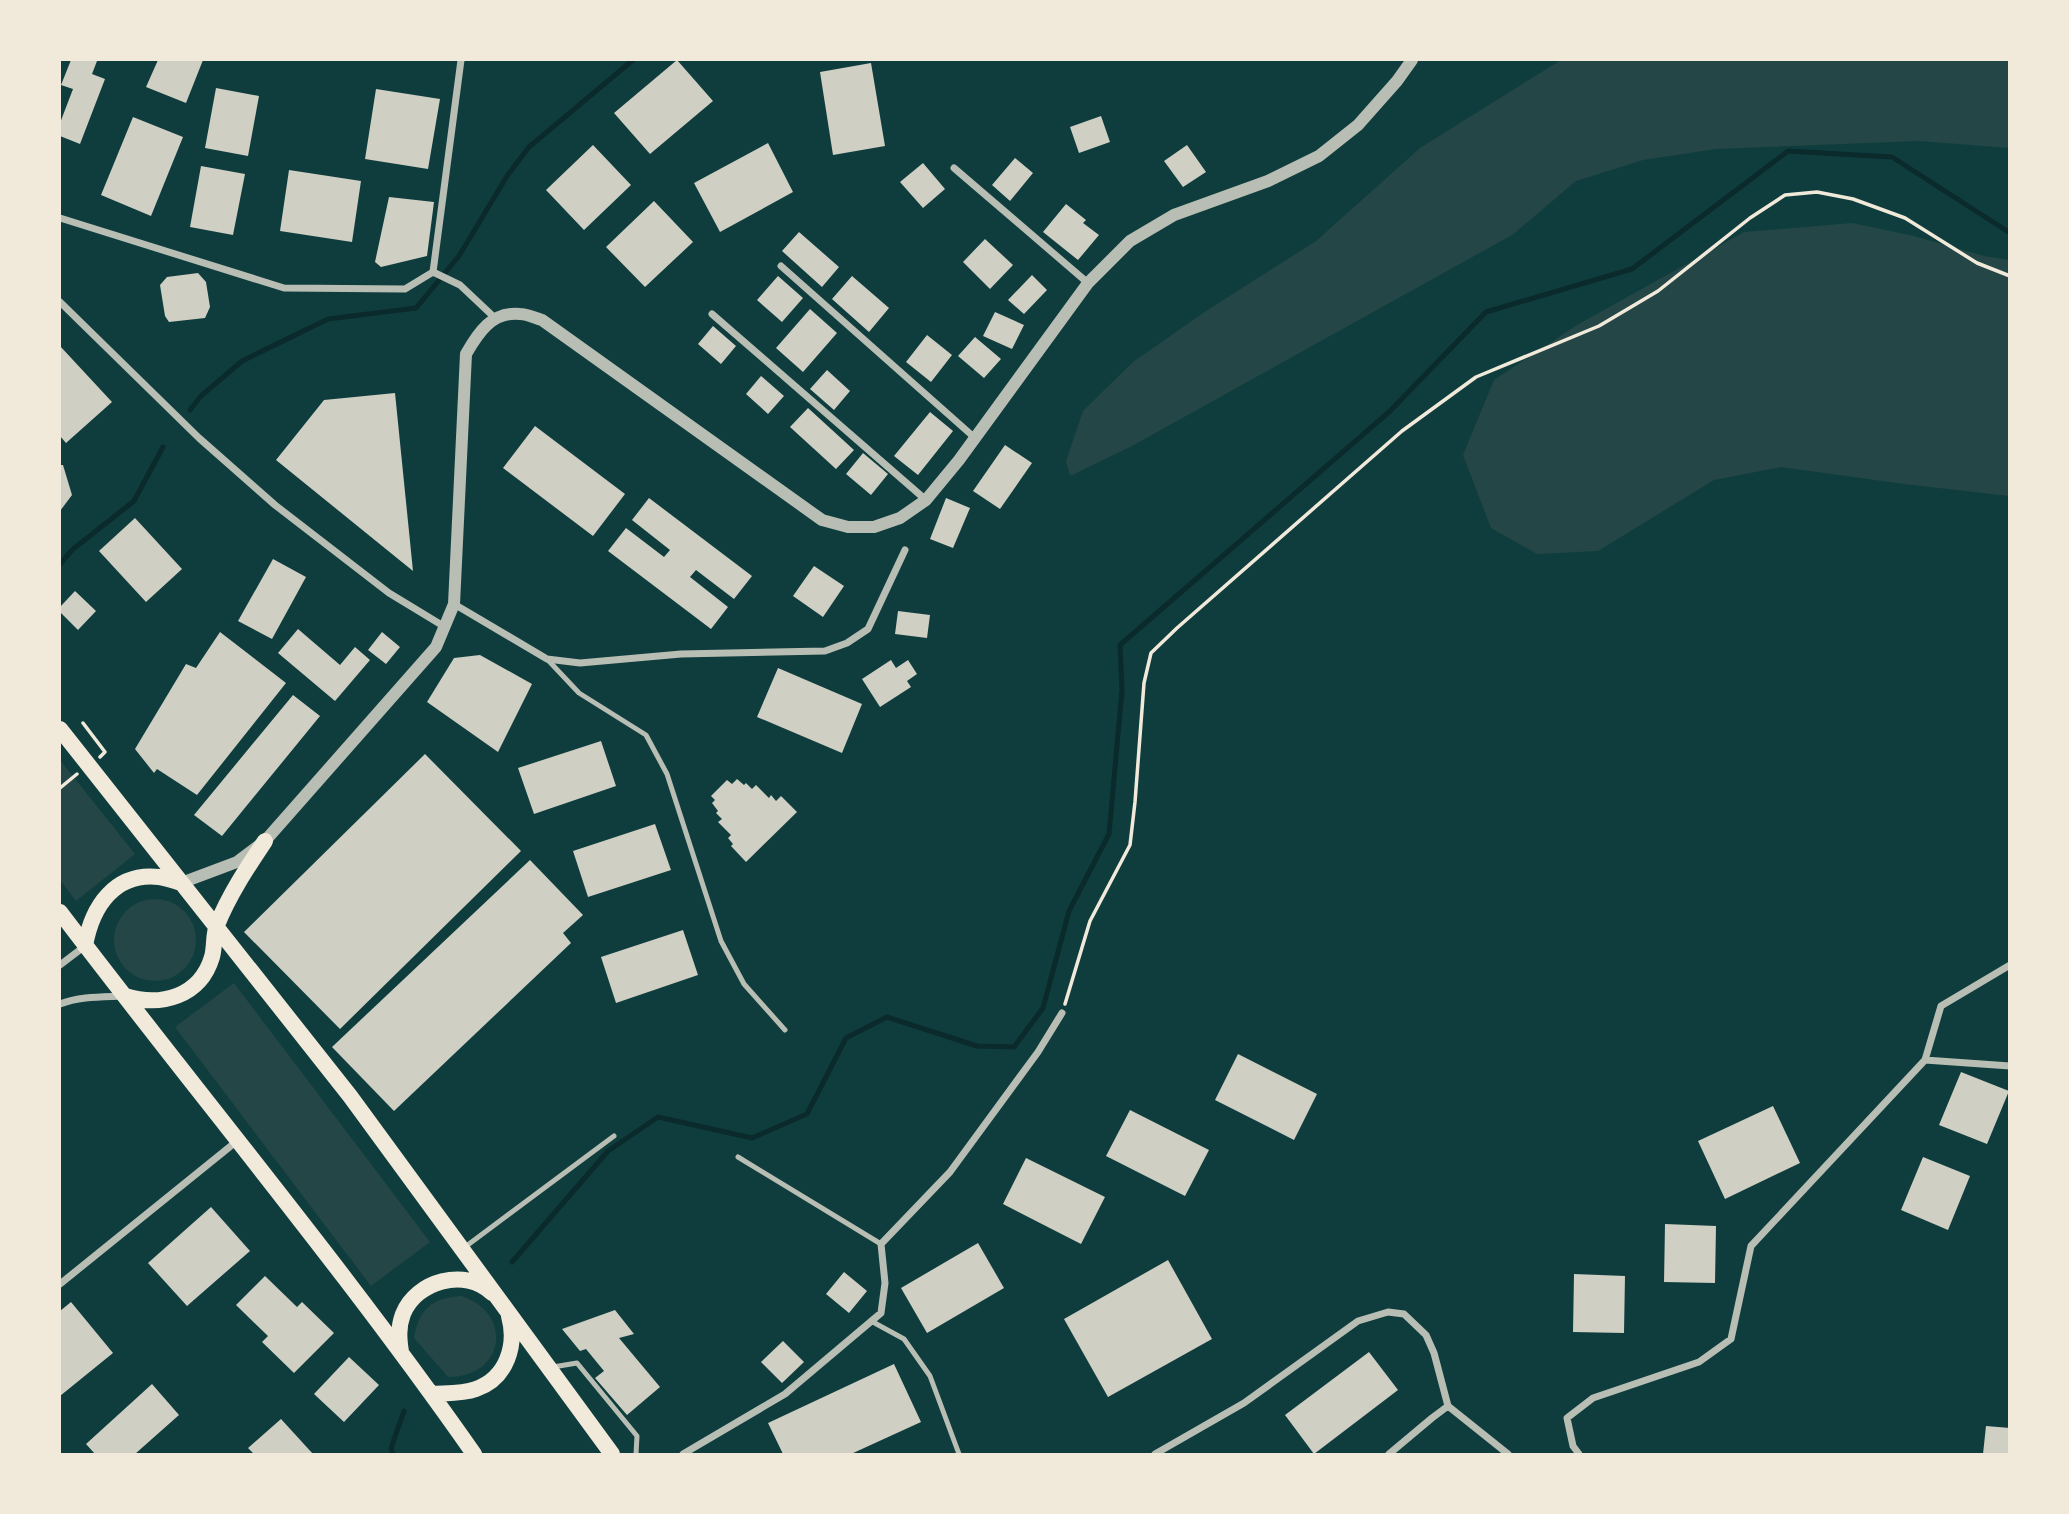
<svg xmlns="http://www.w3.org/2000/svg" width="2069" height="1514" viewBox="0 0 2069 1514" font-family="Rubik,sans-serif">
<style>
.green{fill:#244646}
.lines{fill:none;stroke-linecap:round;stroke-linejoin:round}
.stream{stroke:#0a2a2b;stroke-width:5}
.building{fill:#cfcfc3}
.path{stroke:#f1e9da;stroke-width:3.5}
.service{stroke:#b8beb3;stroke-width:5}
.minor{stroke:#b8beb3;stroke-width:7}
.tertiary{stroke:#b8beb3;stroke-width:12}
.trunk{stroke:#f1e9da;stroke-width:16}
</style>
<rect width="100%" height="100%" fill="#0f3d3e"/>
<path class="green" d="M1561,60H2009V148L1919,141L1716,149L1643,160L1576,181L1512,235L1132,446L1070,476L1066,461L1083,411L1133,362L1206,311L1316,241L1420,148Z
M1852,223L1914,236L1984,256L2009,260V496L1904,484L1781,467L1714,480L1598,551L1537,554L1491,528L1463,455L1494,380L1577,325L1744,232Z
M60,760L135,854L76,901L60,880Z
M114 940a41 41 0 1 1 82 0a41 41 0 1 1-82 0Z
M234,983L430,1242L371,1286L175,1027Z
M461,1296C514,1313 505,1377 448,1377L414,1338C419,1309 432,1298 461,1296Z"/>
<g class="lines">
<path class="stream" d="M190,410L201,396L242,361L328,319L416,308L459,256L507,176L529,147L633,60
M60,564L72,550L134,501L163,447
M512,1262L608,1151L658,1117L752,1138L807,1114L846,1038L887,1017L977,1046L1014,1047L1043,1008L1069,911L1109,834L1122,690L1120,645L1389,412L1486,312L1632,269L1788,151L1892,157L2010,233
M393,1454L391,1448L404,1411"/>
</g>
<path class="building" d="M71,60L97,61L92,74L105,79L80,144L60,136V123L73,89L61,85Z
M158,60H203L186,103L146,87Z
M677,60L713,101L650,154L614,113Z
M871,63L885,146L833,155L820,72Z
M216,88L259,96L248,156L205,148Z
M376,89L440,99L428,169L365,159Z
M1101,116L1110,142L1079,153L1070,127Z
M133,117L183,137L151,216L101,195Z
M768,143L793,192L720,232L694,183Z
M593,145L631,185L584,230L546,190Z
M1187,145L1206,172L1183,187L1164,161Z
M1015,158L1033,173L1010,201L992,185Z
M923,163L945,189L923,208L900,182Z
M201,166L245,174L233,235L190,227Z
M289,170L361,181L352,242L280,231Z
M389,197L434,202L427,256L381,267L375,262Z
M654,201L693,242L645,287L606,247Z
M1066,204L1086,220L1083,223L1099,235L1078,260L1043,232Z
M799,232L839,267L822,287L782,251Z
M985,239L1013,265L990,289L963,262Z
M198,273L206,282L210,307L205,318L169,322L165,316L160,285L167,277Z
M1032,275L1047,290L1024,314L1008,300Z
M778,276L803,298L782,322L757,300Z
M852,276L889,308L869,332L832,299Z
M810,309L837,333L803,372L776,348Z
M995,312L1024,325L1012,349L983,336Z
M713,326L736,346L721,364L698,344Z
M927,335L952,355L931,382L906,362Z
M975,337L1001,359L984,378L958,356Z
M60,346L112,402L66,443L60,436Z
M827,370L850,391L834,410L810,389Z
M761,376L784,396L768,414L746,394Z
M395,393L413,571L276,460L324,400Z
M808,408L854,450L836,469L790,427Z
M930,412L953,431L918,475L894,456Z
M535,426L625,494L593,536L503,468Z
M1005,445L1032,463L1000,509L973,491Z
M863,453L888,474L871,495L846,474Z
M60,465H63L72,495L60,511Z
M649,498L752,576L734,599L696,570L690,577L728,607L711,629L608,551L626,528L664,557L670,550L632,520Z
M946,498L970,508L953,548L930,539Z
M135,518L182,569L146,602L99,551Z
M273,559L306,577L272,639L238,621Z
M814,566L844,586L823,617L793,596Z
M75,591L96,611L78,630L60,612V607Z
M898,611L930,615L927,638L895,634Z
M298,629L340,665L355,647L370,660L335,701L278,653Z
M220,632L286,683L197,795L157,769L154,773L135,749L186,664L196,668Z
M382,632L400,647L386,664L368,650Z
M480,655L532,684L498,752L427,702L454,658Z
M891,660L896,668L908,660L917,674L907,681L911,687L880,707L862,679Z
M778,668L862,704L842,753L757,717Z
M293,695L320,716L222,836L194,815Z
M601,741L616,786L534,814L518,768Z
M425,754L521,851L340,1029L244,932Z
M737,779L744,785L746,783L752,789L756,785L769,798L771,795L776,801L781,796L797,812L746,862L731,846L733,844L728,838L731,835L718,822L722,819L716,813L718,811L712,803L715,800L711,796L727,780L732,784Z
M655,824L671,870L588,897L573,851Z
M530,860L583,915L563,933L571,943L394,1111L332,1047Z
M683,930L698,975L616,1003L601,957Z
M1238,1054L1317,1094L1294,1140L1215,1100Z
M1961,1072L2009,1091L1987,1144L1939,1125Z
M1773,1106L1800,1163L1725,1199L1698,1141Z
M1130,1110L1209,1150L1185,1196L1106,1156Z
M1923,1157L1970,1176L1948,1230L1901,1210Z
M1026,1158L1105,1197L1081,1244L1003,1204Z
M211,1207L250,1251L187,1306L148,1263Z
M1665,1224L1716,1226L1715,1283L1664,1282Z
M978,1243L1004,1288L927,1333L901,1288Z
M1168,1260L1212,1339L1108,1397L1064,1319Z
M844,1272L867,1291L849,1313L826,1294Z
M1574,1274L1625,1276L1624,1333L1573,1332Z
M265,1276L297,1307L302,1302L334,1333L294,1373L262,1342L268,1336L236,1305Z
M71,1302L113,1353L60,1396V1311Z
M615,1310L634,1334L619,1338L660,1387L627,1415L595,1378L604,1371L586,1349L580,1351L562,1329Z
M783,1341L804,1362L782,1383L761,1362Z
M1369,1352L1398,1390L1314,1454L1285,1415Z
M349,1357L379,1385L344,1422L314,1394Z
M894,1364L921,1422L851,1454H783L768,1423Z
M152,1384L179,1415L135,1454H95L86,1444Z
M281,1419L313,1454H254L248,1448Z
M1986,1426L2010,1428V1454H1983Z"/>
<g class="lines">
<path class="path" d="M83,723L105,752L100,757
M60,788L77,774
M1065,1004L1090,921L1130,845L1135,802L1144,683L1151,653L1177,628L1402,431L1476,377L1599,326L1658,291L1750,218L1785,195L1817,192L1853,199L1905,218L1977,263L2010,276"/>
<path class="service" d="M547,659L579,693L646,735L667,774L721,941L744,984L785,1030
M738,1157L881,1244
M465,1247L614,1136
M871,1321L904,1339L930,1376L959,1454
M553,1367L577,1363L637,1436L636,1454"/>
<path class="minor" d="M954,168L1088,283
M60,218L284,288L405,289L433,272
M781,266L975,438
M433,272L461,60
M433,272L460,285L495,318
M60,302L199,438L275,505L389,593L445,627
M712,314L926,500
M454,604L547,659L580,663L681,654L825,651L847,643L868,629L905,550
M60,965L85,946
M60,1004C80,996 103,997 124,996
M1925,1060L2010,1066
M60,1284L237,1141
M683,1454L785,1394L881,1313L885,1283L881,1244L950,1172L1038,1052L1062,1013
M1155,1454L1244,1403L1358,1321L1388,1312L1404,1314L1426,1335L1434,1353L1448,1406L1508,1454
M1389,1454L1432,1418L1448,1406
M1579,1454L1573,1446L1567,1418L1593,1398L1699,1362L1731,1339L1751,1246L1925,1060L1941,1006L2010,965"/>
<path class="tertiary" d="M181,883L237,862L265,841L436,647L454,604L466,354C478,333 492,311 520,314C527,314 535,318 542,320L822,520L848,527H874L900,518L926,500L959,460L1088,283L1130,241L1174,215L1268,181L1319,156L1358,125L1397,81L1412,60"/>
<path class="trunk" d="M60,729L350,1096L612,1454
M60,912C197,1093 344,1268 474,1454
M85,946C92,906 115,872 159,877C167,878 174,881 181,883
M125,996C161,1007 200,997 212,957C215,946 213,935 217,925C229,895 247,868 265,841
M401,1352C399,1339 398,1327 403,1314C416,1281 465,1267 492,1293
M432,1394C447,1393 462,1394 476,1389C507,1378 517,1345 509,1316"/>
</g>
<rect width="2069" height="1514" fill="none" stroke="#f1e9da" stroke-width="122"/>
</svg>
